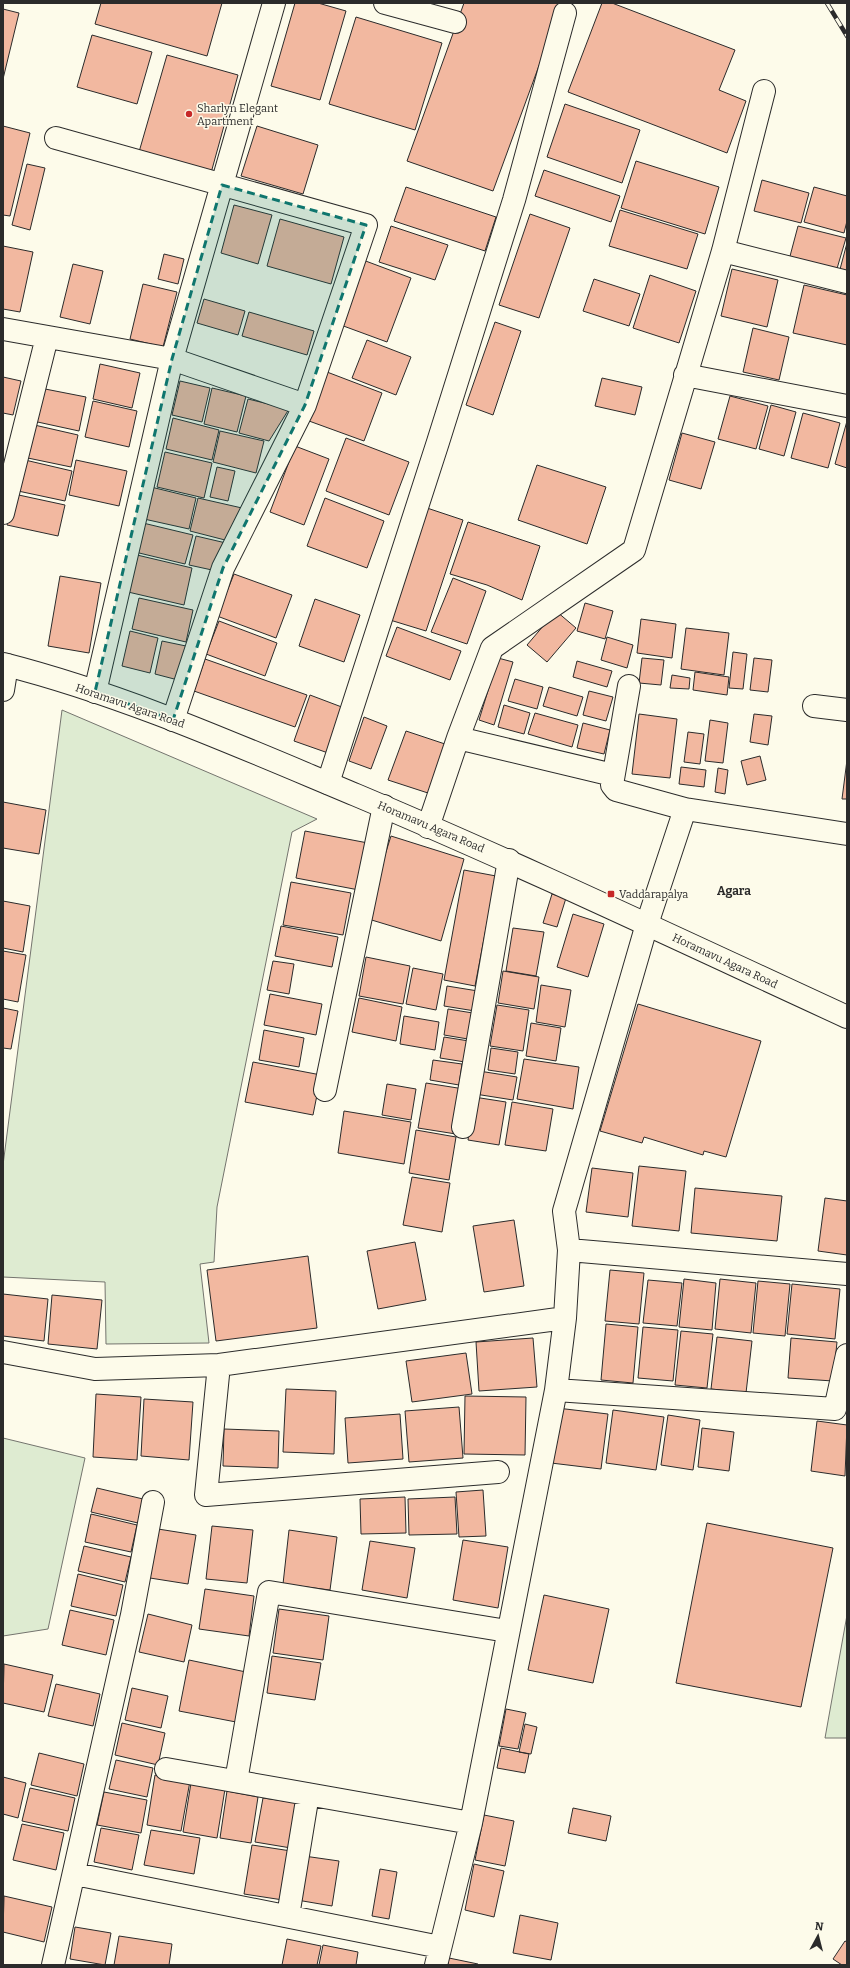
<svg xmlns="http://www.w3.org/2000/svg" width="850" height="1968" viewBox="0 0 850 1968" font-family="Bitter,serif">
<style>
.green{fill:#deebd1;stroke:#74746e}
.building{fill:#f2b8a0;stroke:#2b2b2b}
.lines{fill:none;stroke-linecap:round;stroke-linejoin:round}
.minor-casing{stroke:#2b2b2b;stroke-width:24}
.tertiary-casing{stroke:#2b2b2b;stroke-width:24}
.minor{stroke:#fdfbea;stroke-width:22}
.tertiary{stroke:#fdfbea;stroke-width:22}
.rail-casing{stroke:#2b2b2b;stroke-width:4.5}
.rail{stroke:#fdfbea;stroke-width:3;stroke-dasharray:9;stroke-linecap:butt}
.marked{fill:#0f766e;fill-opacity:0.2;stroke:#0f766e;stroke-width:3;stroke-dasharray:8 5;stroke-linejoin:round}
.poi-dot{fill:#c62828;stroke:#fdfbea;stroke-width:1.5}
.labels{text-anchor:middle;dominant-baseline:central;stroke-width:3;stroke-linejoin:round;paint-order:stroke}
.poi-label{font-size:11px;fill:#2b2b2b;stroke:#fdfbea;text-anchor:start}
.street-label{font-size:11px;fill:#2b2b2b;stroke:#fdfbea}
.neighbourhood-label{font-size:12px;font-weight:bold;fill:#2b2b2b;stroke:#fdfbea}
</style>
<rect width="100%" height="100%" fill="#fdfbea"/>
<path class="green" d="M62,710L317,819L292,832L217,1207L214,1262L200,1264L209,1343L106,1344L105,1282L3,1277V1165Z
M3,1438L85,1458L48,1629L3,1636Z
M847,1615V1738H825Z"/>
<path class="building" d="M101,3H222L207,56L95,24Z
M295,3H318L346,11L320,100L271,86Z
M464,3H562L493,191L407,161Z
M602,3H612L735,50L719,90L746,101L727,153L568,92Z
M3,9L19,13L3,79Z
M356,17L442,43L415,130L329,104Z
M92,35L152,52L137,104L77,87Z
M167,55L238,75L211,173L139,152Z
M565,104L640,130L622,183L547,157Z
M3,126L30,133L10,216L3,215Z
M257,126L318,145L303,194L241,176Z
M636,161L719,187L705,234L621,208Z
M27,164L45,168L30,230L12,225Z
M544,170L620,196L611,222L535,196Z
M762,180L809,193L801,223L754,211Z
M406,187L496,217L485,251L394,221Z
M814,187L847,196V221L844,233L804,222Z
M234,205L272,215L258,264L221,253Z
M620,210L698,234L687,269L609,246Z
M530,214L570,228L539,318L499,305Z
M280,219L344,237L331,284L267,266Z
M391,226L448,245L435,280L379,262Z
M798,226L846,238L836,272L789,260Z
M847,243V275L839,273Z
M3,246L33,252L20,312L3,309Z
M164,254L184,259L178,284L158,279Z
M363,260L411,278L387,342L338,324Z
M73,264L103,271L90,324L60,317Z
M732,269L778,280L767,327L721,316Z
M650,275L696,291L679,343L633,328Z
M594,279L640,294L629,326L583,311Z
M143,284L177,292L163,347L130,339Z
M804,285L847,295V345L793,333Z
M204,299L245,311L238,335L197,323Z
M249,312L314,331L307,355L242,336Z
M495,322L521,331L493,415L466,405Z
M753,328L789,337L779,380L743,372Z
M367,340L411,357L396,395L352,378Z
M100,364L140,373L132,408L93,399Z
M327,372L382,393L364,441L309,421Z
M3,377L21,381L13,415L3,413Z
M602,378L642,387L635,415L595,406Z
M180,381L210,388L202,422L172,415Z
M40,388L86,397L79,431L33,421Z
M212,388L246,396L237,432L204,424Z
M730,396L768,406L756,449L718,439Z
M248,399L289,409L269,441L239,433Z
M93,401L137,411L129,447L85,437Z
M771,405L796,412L784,456L759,449Z
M803,413L840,423L828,468L791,458Z
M173,418L219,430L212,460L166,449Z
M847,421V468L835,464Z
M30,424L78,435L71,467L23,457Z
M220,431L264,441L256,473L213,462Z
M682,433L715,442L701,489L669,480Z
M346,438L409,462L389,515L326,491Z
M295,446L329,459L304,525L270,512Z
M165,452L212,463L204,498L157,487Z
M25,460L72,471L65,501L18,491Z
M76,460L127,471L119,506L69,495Z
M537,465L606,487L587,544L518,520Z
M217,467L235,471L228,501L210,497Z
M151,487L196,498L189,529L144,519Z
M14,494L65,505L58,536L7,525Z
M198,498L242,508L225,540L190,531Z
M325,498L384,521L367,568L307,546Z
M427,508L463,520L426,631L390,620Z
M468,522L540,546L522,600L487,585L450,574Z
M143,523L193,535L185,564L135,552Z
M196,536L226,543L212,570L189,565Z
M137,555L192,568L184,605L128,592Z
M234,574L292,595L276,638L217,616Z
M60,576L101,583L89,653L48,646Z
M453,578L486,591L467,644L431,632Z
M139,598L193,610L186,642L132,629Z
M315,599L360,615L344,662L299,646Z
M585,603L613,611L605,639L577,631Z
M556,611L576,628L547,662L527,645Z
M641,619L676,624L672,658L637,653Z
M219,621L277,643L265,676L206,654Z
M397,627L461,651L450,680L386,656Z
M686,628L729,633L724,675L681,669Z
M130,631L158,638L150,673L122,666Z
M607,637L633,645L627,668L601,660Z
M162,641L186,646L178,680L155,674Z
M733,652L747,654L743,689L729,688Z
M498,658L513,662L494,725L479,720Z
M642,658L664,660L661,685L639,683Z
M754,658L772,660L768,692L750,690Z
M205,659L307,695L295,727L194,691Z
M577,661L612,671L607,687L573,677Z
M695,672L729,677L727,695L693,690Z
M672,675L690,678L689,689L670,688Z
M515,679L543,687L537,709L508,701Z
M549,687L583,697L577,716L543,706Z
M589,691L613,697L606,721L583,715Z
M310,695L347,709L331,754L294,741Z
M504,705L530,713L524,734L498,727Z
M535,713L578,725L572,747L528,734Z
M639,714L677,719L670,778L632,774Z
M754,714L772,716L768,745L750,742Z
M364,717L387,726L371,769L349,761Z
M710,720L728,723L723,763L705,761Z
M583,723L610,730L604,754L577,748Z
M406,731L448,745L431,794L388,780Z
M688,732L704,734L700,764L684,762Z
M760,756L766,780L747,785L741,761Z
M847,760V799H842Z
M681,767L706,770L704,787L679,784Z
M718,768L728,770L725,794L715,792Z
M3,802L46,810L39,854L3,848Z
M305,831L368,843L359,890L296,878Z
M391,836L464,859L441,941L365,918Z
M464,870L496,876L475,986L444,980Z
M291,882L351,893L343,935L283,925Z
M552,894L566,898L557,927L543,923Z
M3,901L30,906L23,952L3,948Z
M573,914L604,924L588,977L557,967Z
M281,926L338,937L332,967L275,956Z
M513,928L544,932L536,976L506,971Z
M3,951L26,955L18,1002L3,999Z
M366,957L410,966L403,1004L359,996Z
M273,961L294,964L289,994L267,990Z
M413,968L443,974L436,1010L406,1004Z
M503,971L539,977L534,1009L498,1003Z
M541,985L571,990L565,1027L536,1022Z
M447,986L478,991L475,1011L444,1006Z
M270,994L322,1004L316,1035L264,1025Z
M359,998L402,1007L396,1041L352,1032Z
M638,1004L761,1041L726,1157L704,1151L703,1155L644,1137L642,1143L600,1131Z
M497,1005L529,1010L523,1051L490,1046Z
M3,1008L18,1011L11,1049L3,1048Z
M448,1009L479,1014L474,1040L444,1035Z
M404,1016L439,1022L435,1050L400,1044Z
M531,1023L561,1028L556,1061L526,1056Z
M264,1030L304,1038L299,1067L259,1060Z
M444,1037L469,1041L465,1062L440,1058Z
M491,1048L518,1052L515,1074L488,1070Z
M524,1059L579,1067L573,1109L517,1099Z
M433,1060L462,1064L459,1085L430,1080Z
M253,1062L321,1075L313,1115L245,1102Z
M479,1071L517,1077L513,1100L475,1094Z
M426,1083L464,1089L456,1134L418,1128Z
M387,1084L416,1089L411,1120L382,1115Z
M474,1097L506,1102L499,1145L468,1140Z
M512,1102L553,1109L546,1151L505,1145Z
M344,1111L411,1122L404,1164L338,1153Z
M416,1130L456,1137L449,1180L409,1173Z
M639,1166L686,1171L679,1231L632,1226Z
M592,1168L633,1173L628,1217L586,1212Z
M412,1177L450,1183L442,1232L403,1225Z
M695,1188L782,1196L777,1241L691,1233Z
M825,1198L847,1201V1255L818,1251Z
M514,1220L524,1286L484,1292L473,1226Z
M415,1242L426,1300L378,1309L367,1251Z
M308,1256L317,1328L216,1341L207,1270Z
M610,1270L644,1273L639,1324L605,1321Z
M684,1279L716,1283L712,1330L679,1327Z
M720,1279L756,1283L751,1333L715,1329Z
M648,1280L682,1283L677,1326L643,1323Z
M758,1281L790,1284L785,1336L753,1333Z
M792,1284L840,1289L835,1339L787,1334Z
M3,1294L48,1299L44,1341L3,1336Z
M52,1295L102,1300L97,1349L48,1344Z
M606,1324L638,1327L633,1383L601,1380Z
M643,1327L678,1330L673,1381L638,1378Z
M681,1331L713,1334L707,1388L675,1385Z
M717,1337L752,1341L746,1393L711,1389Z
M533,1338L537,1387L479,1391L476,1342Z
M791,1338L837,1342L833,1381L788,1378Z
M466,1353L472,1394L412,1402L406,1361Z
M286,1389L336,1391L334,1454L283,1452Z
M96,1394L141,1397L137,1460L93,1457Z
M465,1396L526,1397L525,1455L464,1454Z
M144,1399L193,1402L189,1460L141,1456Z
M459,1407L463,1458L409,1462L405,1411Z
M557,1408L608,1414L601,1469L551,1463Z
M613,1410L664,1417L656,1470L606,1463Z
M400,1414L403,1459L348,1463L345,1418Z
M668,1415L700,1420L693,1470L661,1465Z
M817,1421L847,1425L845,1476L811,1471Z
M702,1428L734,1432L729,1471L698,1467Z
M224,1429L279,1431L278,1468L223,1466Z
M97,1488L143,1499L138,1523L91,1512Z
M483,1490L486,1536L459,1537L456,1492Z
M405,1497L406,1533L361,1534L360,1499Z
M455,1497L457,1534L409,1535L408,1499Z
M91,1514L137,1525L131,1552L85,1542Z
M707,1523L833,1548L801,1707L676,1683Z
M212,1526L253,1530L247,1583L206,1579Z
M158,1529L196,1535L188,1584L150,1578Z
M289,1530L337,1537L330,1590L283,1584Z
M463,1540L508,1547L498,1608L453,1600Z
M370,1541L415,1548L407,1598L362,1590Z
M84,1546L131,1557L125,1582L78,1571Z
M78,1574L123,1585L116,1616L71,1606Z
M205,1589L254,1596L249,1636L199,1629Z
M544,1595L609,1609L593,1683L528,1670Z
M279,1609L329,1616L323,1660L273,1653Z
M70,1610L114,1620L106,1655L62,1645Z
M148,1614L192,1625L184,1662L139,1652Z
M272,1656L321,1663L315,1700L267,1693Z
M189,1660L246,1672L236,1722L179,1711Z
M4,1664L53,1675L44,1712L3,1703Z
M56,1684L100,1694L93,1726L48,1716Z
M132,1688L168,1696L161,1728L125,1720Z
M506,1709L526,1713L518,1749L499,1746Z
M122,1723L165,1733L158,1765L115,1755Z
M525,1724L537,1727L531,1754L519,1752Z
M501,1748L529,1754L525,1773L497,1768Z
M39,1753L84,1764L77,1796L31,1785Z
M116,1760L153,1768L147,1797L109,1789Z
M155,1775L190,1781L181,1831L147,1825Z
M3,1777L26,1783L18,1818L3,1814Z
M191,1783L225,1789L217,1838L183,1832Z
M30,1788L75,1798L68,1831L22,1821Z
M227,1791L258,1797L251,1843L220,1838Z
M104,1792L147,1800L141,1833L97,1825Z
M263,1798L299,1803L291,1848L255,1842Z
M573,1808L611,1816L606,1841L568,1833Z
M484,1815L514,1821L505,1866L475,1860Z
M22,1824L64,1833L56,1870L13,1860Z
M101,1828L139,1835L132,1870L94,1862Z
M151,1830L200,1838L194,1874L144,1865Z
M252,1845L291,1851L283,1900L244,1894Z
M304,1856L339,1861L332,1906L297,1900Z
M474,1864L504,1871L494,1917L465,1910Z
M380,1869L397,1872L389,1919L372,1916Z
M4,1896L52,1907L44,1942L3,1932Z
M520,1915L558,1923L551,1960L513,1953Z
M75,1927L111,1933L105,1965L70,1959Z
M119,1936L172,1944L169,1965H114Z
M287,1939L321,1946L317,1965H282Z
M845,1941L847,1942V1965H842L833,1959Z
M323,1945L358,1952L356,1965H319Z
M449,1958L478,1964L477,1965H448Z"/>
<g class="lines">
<defs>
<path id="minor" d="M385,3L455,22
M56,138L366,225L305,405L223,568L173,720
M723,251L847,282
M3,329L172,359L305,405
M685,375L847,406
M3,513L47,337
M629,686L612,785L616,790L685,809L847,834
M3,690L7,665
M95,692L172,359L274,3
M814,706L847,710
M458,738L613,775
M328,783L438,442L514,200L565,13
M428,827L458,738L492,648L634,550L723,251L764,91
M325,1090L384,806
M463,1127L509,860
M569,1250L847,1274
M3,1352L95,1369L219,1365L565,1318
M219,1365L206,1495L498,1472
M556,1390L835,1409L847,1355
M166,1769L471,1823
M236,1781L269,1592L507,1631
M75,1874L440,1947
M288,1916L308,1794
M53,1965L132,1615L153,1502
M436,1965L471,1823L556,1390L565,1318L569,1250L564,1211L647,924L685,809"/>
<path id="tertiary" d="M3,664C125,695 241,747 356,795C522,865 684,942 847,1017"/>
</defs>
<use href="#minor" class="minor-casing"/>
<use href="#tertiary" class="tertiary-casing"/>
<use href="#minor" class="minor"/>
<use href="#tertiary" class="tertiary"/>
<defs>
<path id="rail" d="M827,3L847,36"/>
</defs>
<use href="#rail" class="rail-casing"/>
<use href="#rail" class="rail"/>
</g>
<path class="marked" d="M222,185L366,225L305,405L223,568L173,720L95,692L172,359Z"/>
<g class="poi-dot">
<circle cx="189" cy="114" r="4"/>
<rect x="607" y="890" width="8" height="8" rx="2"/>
</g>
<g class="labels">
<g class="poi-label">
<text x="197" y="108">Sharlyn Elegant<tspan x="197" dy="13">Apartment</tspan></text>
<text x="619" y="894">Vaddarapalya</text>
</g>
<g class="street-label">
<text transform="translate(130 706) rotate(19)">Horamavu Agara Road</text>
<text transform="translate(431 827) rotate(23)">Horamavu Agara Road</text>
<text transform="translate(725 961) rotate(25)">Horamavu Agara Road</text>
</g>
<g class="neighbourhood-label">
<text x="734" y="891">Agara</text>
</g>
</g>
<rect width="850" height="1968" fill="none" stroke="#2b2b2b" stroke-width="8"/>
<g transform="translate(818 1936) rotate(7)" stroke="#fdfbea" stroke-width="3" paint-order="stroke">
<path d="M0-3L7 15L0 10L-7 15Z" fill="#2b2b2b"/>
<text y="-6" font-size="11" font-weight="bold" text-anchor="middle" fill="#2b2b2b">N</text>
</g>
</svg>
